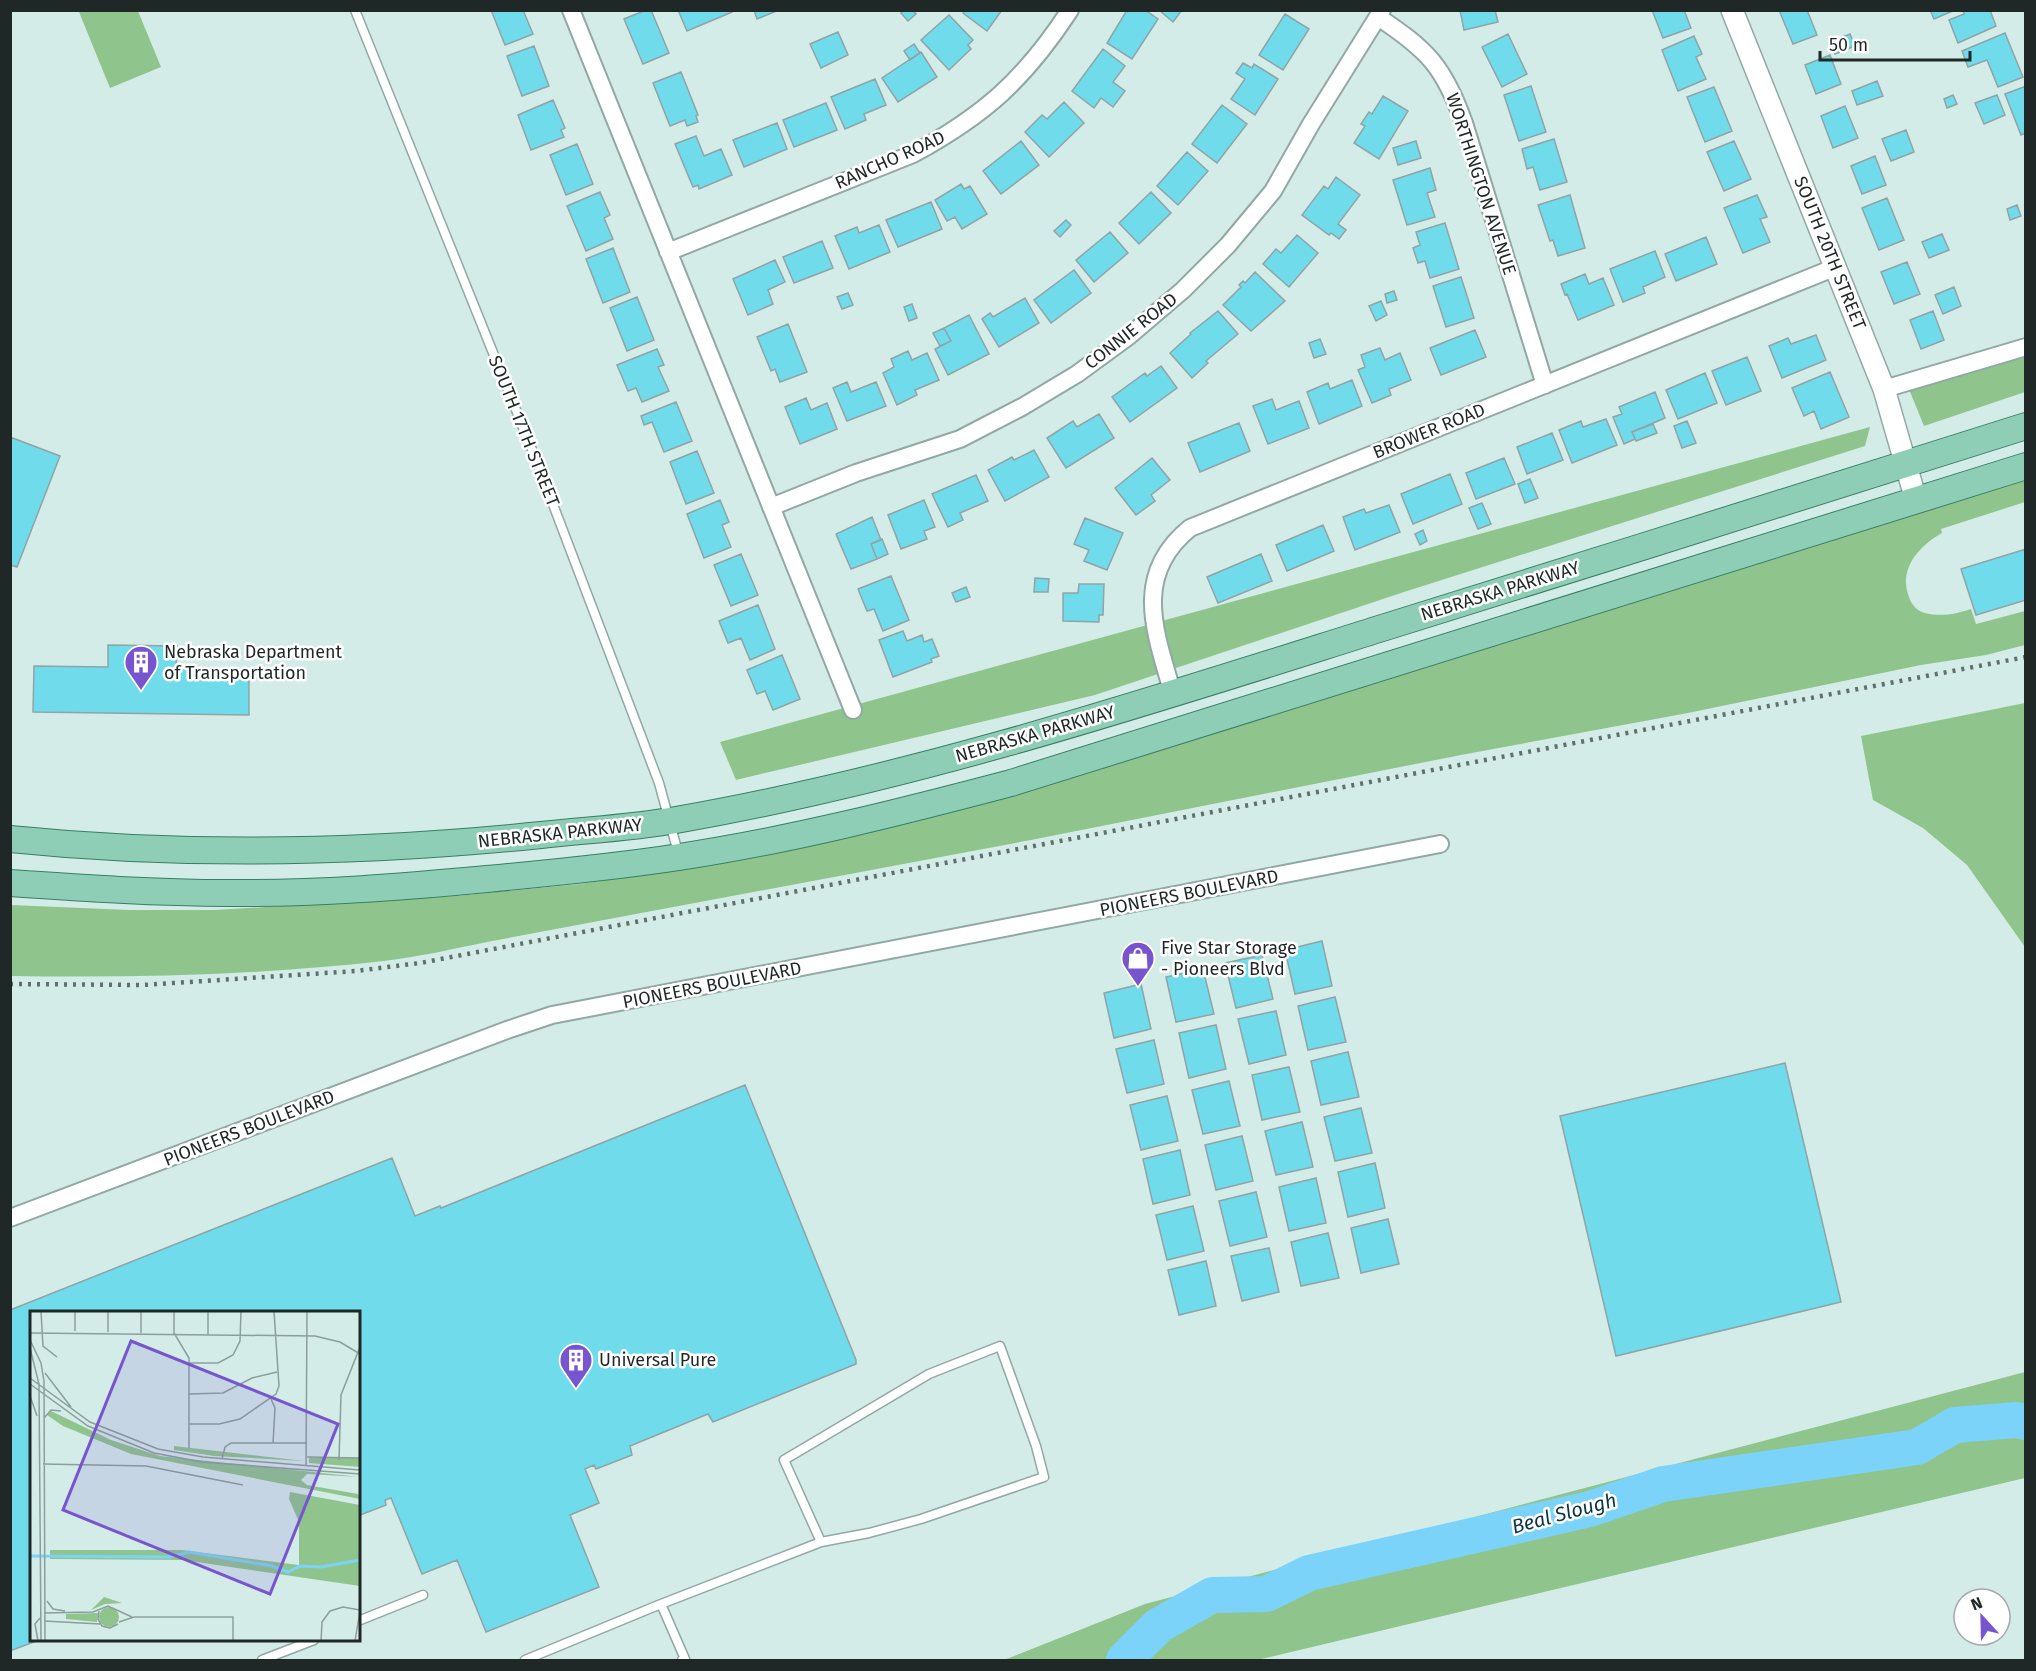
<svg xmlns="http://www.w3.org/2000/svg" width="2036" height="1671" viewBox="0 0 2036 1671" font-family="'Fira Sans',sans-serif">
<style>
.green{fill:#8fc58c}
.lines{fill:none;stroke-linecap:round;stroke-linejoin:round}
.river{stroke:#7bd3fa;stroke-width:36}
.building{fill:#70dceb;stroke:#8ea4a7;stroke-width:1.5}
.service-casing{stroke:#91a8a4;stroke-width:11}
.minor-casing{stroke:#91a8a4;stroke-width:20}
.tertiary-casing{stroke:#91a8a4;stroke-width:24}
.primary-casing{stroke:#387e64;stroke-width:28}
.service{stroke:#fff;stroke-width:8}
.minor{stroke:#fff;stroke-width:16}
.tertiary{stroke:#fff;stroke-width:21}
.primary{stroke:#8fceb6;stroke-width:26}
.rail{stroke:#606f6d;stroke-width:4.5;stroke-dasharray:3 6;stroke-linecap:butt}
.labels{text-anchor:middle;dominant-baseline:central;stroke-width:5;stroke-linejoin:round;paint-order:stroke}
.street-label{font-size:18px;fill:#1f2827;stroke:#fff}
.poi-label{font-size:18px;fill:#1f2827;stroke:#fff;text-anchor:start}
.water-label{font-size:20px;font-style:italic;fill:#0b3545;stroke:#fff}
.inset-river{fill:none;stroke:#7bd3fa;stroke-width:3}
.inset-road{fill:none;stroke:#8c9e9b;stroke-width:1.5}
.view{fill:#7755cf;fill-opacity:0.15;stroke:#7755cf;stroke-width:3}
.inset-edge{fill:none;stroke:#1f2827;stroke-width:3}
</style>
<rect width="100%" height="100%" fill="#d4ece8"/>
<path class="green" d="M83,10L138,11L161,67L110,88L79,12Z
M2025,347V392L1924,426L1906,382Z
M1870,427L1865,446L1404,592L1095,695L736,780L720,742Z
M2025,479V502L1941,529L1942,533C1919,546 1898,569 1909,597C1911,604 1917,611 1925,613C1940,617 1957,614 1971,609L1976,624L2025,611V645L1986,655L1921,665L1688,713L1461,755L1031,840L487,942C453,949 418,957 384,961C260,975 135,978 11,976V905L129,910H214L456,896L580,884L710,865L820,844L1027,791L1143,756Z
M2025,703H2026L2025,947L1967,865L1923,828L1873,800L1861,736Z
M2025,1372V1478L1257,1660H1004L1145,1604Z"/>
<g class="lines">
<path class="river" d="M1124,1660L1158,1626L1212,1595L1266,1594L1309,1573L1590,1509L1663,1484L1917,1447L1955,1425L2016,1420L2026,1422"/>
</g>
<path class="building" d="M491,10H523L533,34L505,45Z
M646,10H651L669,53L643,64L624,19Z
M678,10H731L732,12L687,31Z
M754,10H779L757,19Z
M904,10H913L916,14L908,21L901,13Z
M965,10H1002L987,31L963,13Z
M1127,10H1145L1158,19L1132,59L1107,43Z
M1159,10H1182L1173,22Z
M1460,10H1495L1498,22L1464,30Z
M1652,10H1684L1691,28L1663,38Z
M1779,10H1807L1817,35L1793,44Z
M1930,10H1955L1934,19Z
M1963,10H1990L1996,26L1958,43L1949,20L1964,14Z
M1285,14L1309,29L1283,70L1259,55Z
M949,15L973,40L968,45L971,49L949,70L921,40Z
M838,32L848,55L821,68L810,44Z
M2005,33L2023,77L1998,87L1987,60L1968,67L1962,51Z
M1508,34L1527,74L1502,87L1482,47Z
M1850,34L1855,46L1835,54L1830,42Z
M1694,36L1702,54L1696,57L1706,79L1678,91L1662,50Z
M914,44L920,53L910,60L904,51Z
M534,46L549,86L522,96L507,56Z
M1103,49L1125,66L1113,82L1125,91L1113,107L1101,98L1094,108L1072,91Z
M921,52L937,77L898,102L882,78Z
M1830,55L1841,84L1816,94L1805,65Z
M1243,63L1252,68L1254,64L1278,79L1255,115L1231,99L1245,79L1236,73Z
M681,72L698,115L696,116L698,122L687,126L685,120L670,126L653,83Z
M875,79L886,105L864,114L866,120L845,129L831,97Z
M1877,81L1883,96L1857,105L1852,91Z
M1531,86L1546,132L1519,141L1504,95Z
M2026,86V133L2021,135L2005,94Z
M1714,87L1732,131L1705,142L1687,97Z
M1953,95L1957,104L1947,108L1944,99Z
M1997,95L2005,115L1984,124L1975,103Z
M1383,96L1408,111L1379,159L1354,143L1365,126L1361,124L1369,112L1372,114Z
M553,100L565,128L561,130L564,137L531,150L518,115Z
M1064,102L1084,123L1049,157L1025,132L1042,115L1047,119Z
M826,103L837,130L794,147L783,120Z
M1222,105L1247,124L1217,163L1192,144Z
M1845,106L1858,138L1833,148L1821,116Z
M777,123L787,149L744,167L733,140Z
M1906,130L1914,152L1891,161L1882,139Z
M696,136L704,156L721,149L732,175L699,189L698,185L693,187L675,144Z
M1554,139L1567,182L1540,190L1533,167L1527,169L1522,149Z
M1021,141L1039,165L1001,194L983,171Z
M1416,141L1421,158L1398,165L1393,148Z
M1734,141L1751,179L1724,191L1707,152Z
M577,144L593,184L566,195L550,155Z
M1187,152L1208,171L1178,205L1157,186Z
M1875,156L1886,185L1862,194L1851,166Z
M1430,168L1436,190L1427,193L1435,217L1407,225L1393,180Z
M1336,177L1360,195L1338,224L1346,230L1339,239L1331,233L1329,235L1302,215L1324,186L1328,189Z
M961,184L964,189L970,186L987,214L962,229L955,217L947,221L935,200Z
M600,192L610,215L604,218L613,239L586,251L567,206Z
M1151,192L1171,213L1139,244L1119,223Z
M1570,195L1585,248L1558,256L1553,240L1550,241L1538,205Z
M1757,195L1767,217L1760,219L1770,242L1743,253L1724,208Z
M1887,198L1904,240L1879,250L1862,208Z
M931,202L942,229L898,247L886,220Z
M2017,205L2021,216L2010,220L2007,209Z
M1066,220L1071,225L1060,237L1054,231Z
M1445,223L1459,269L1430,278L1425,261L1418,263L1413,248L1420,245L1416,232Z
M879,225L890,252L849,269L835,236L857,227L859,233Z
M1110,232L1128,253L1094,282L1076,260Z
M1942,234L1949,250L1929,258L1922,242Z
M1297,235L1318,253L1289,287L1263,264L1276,249L1281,253Z
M1706,237L1717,264L1676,281L1665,254Z
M822,241L833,268L794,283L783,257Z
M613,248L630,292L603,303L586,259Z
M1655,251L1665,277L1643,287L1645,293L1623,302L1610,269Z
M775,260L785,282L768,290L773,304L748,315L733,279Z
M1907,262L1920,294L1894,304L1881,272Z
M1074,270L1091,293L1051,323L1034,300Z
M1255,272L1285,301L1251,331L1223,305L1241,287L1239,285L1243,281L1245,283Z
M1585,274L1589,284L1603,278L1614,305L1578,320L1567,294L1565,295L1561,284Z
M1461,277L1474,318L1446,327L1433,286Z
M1954,287L1961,306L1943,314L1935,295Z
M1394,291L1397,300L1387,303L1385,294Z
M848,293L853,305L842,309L837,297Z
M637,297L654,340L627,351L610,308Z
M1025,298L1039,323L999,347L982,319L990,313L993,317Z
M1381,301L1387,315L1376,321L1369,306Z
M912,304L917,318L909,321L904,307Z
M1218,311L1238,334L1206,361L1208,363L1192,378L1170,353L1191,334L1190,333Z
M1933,311L1944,340L1921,349L1910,320Z
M969,315L989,354L948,375L935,349L951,341L944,328Z
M788,324L807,372L780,382L775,369L771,371L757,337Z
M944,328L951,341L940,346L933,333Z
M1475,330L1486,357L1441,375L1430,348Z
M1816,335L1826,360L1782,378L1769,346L1788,338L1791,344Z
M1320,339L1326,354L1314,358L1309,343Z
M1380,348L1385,360L1400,353L1411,380L1389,389L1391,395L1372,403L1358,370L1365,367L1361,355Z
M657,349L664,365L658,367L669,391L642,402L636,388L628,391L617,365Z
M908,351L912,360L927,353L939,380L915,390L917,395L897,405L883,373L894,367L891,359Z
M1747,357L1761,391L1726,405L1712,371Z
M1161,366L1177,388L1130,422L1112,397L1145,373L1147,376Z
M1830,372L1849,417L1821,429L1814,411L1804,416L1792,388Z
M1705,373L1717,403L1678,419L1666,390Z
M1352,380L1362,406L1319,424L1307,392L1328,383L1330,389Z
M847,382L851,392L876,382L886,406L847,421L833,388Z
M1655,392L1665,418L1632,432L1635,439L1624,444L1613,417L1622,414L1619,407Z
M806,398L811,410L827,403L837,429L800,444L785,407Z
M1272,399L1276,410L1299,401L1309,428L1268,444L1253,406Z
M676,402L692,441L664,452L652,422L644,425L641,416Z
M1099,414L1114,438L1066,468L1047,438L1073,421L1077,427Z
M1606,419L1617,445L1572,463L1559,430L1581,421L1583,427Z
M1687,421L1696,443L1682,448L1674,426Z
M1239,423L1250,451L1200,472L1188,443Z
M1653,424L1657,433L1636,441L1632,432Z
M1552,433L1563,460L1527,474L1517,447Z
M10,437L60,456L17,567L10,565Z
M1034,450L1049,477L1005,501L988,470L1012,457L1014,460Z
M697,451L714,493L686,504L670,462Z
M1152,458L1170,480L1151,495L1155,501L1136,515L1115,488Z
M1504,458L1515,484L1476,499L1466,473Z
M1450,474L1462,504L1413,524L1401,494Z
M976,475L988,501L960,513L963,520L948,527L932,494Z
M1530,479L1538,498L1525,503L1518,484Z
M720,500L729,522L722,525L731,547L704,558L687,514Z
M924,500L935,527L924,531L927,539L901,549L888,515Z
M1482,503L1491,524L1478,529L1469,508Z
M1389,505L1400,532L1355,550L1343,517L1364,509L1366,513Z
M872,517L881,540L871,544L877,559L851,569L836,534Z
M1085,518L1123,533L1107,570L1084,561L1089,550L1074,544Z
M1323,525L1334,551L1287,571L1276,545Z
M1423,530L1427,541L1420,545L1415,534Z
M882,539L888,554L877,559L871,544Z
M2026,549V600L1976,615L1961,569Z
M741,554L758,595L731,606L714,565Z
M1261,554L1272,581L1218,603L1207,577Z
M891,576L909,620L883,631L874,609L867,611L858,589Z
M1035,578L1049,579L1048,592H1034Z
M1079,584H1104L1103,615H1099V622L1063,621V593H1078Z
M966,587L970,597L956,602L952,593Z
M758,605L775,649L750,660L741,638L728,643L719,621Z
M903,631L907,641L922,635L924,642L932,639L939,656L931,659L932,662L893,677L879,640Z
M108,645L177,646L176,669L249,670V715L33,712L34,666L108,667Z
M782,655L800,699L773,710L765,691L757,694L747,670Z
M1322,941L1332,986L1295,994L1285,950Z
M1262,955L1273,999L1236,1008L1225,963Z
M1203,969L1214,1014L1176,1022L1166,977Z
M1141,984L1151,1029L1114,1038L1104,993Z
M1335,997L1346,1042L1308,1050L1298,1006Z
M1276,1011L1286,1055L1249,1064L1238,1019Z
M1216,1025L1226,1069L1189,1078L1179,1033Z
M1154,1040L1164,1084L1127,1093L1116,1049Z
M1348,1052L1359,1097L1321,1105L1311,1061Z
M1785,1063L1841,1302L1616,1356L1560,1116Z
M1289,1067L1300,1112L1262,1120L1252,1075Z
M1229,1081L1240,1126L1203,1134L1192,1090Z
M745,1085L856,1360V1364L713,1422L708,1414L630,1446L632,1455L596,1469L594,1465L585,1469L599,1503L570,1515L599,1587L486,1632L457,1560L422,1574L391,1498L385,1500L386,1505L358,1516V1312H32V1640H39L10,1651V1310L392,1158L415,1216L440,1206L441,1208Z
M1167,1096L1178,1141L1141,1150L1130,1105Z
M1361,1108L1372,1153L1335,1161L1324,1117Z
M1302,1122L1313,1167L1276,1175L1265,1131Z
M1242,1136L1253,1181L1216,1190L1205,1145Z
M1180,1150L1190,1195L1153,1204L1143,1159Z
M1375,1163L1385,1208L1348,1217L1338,1172Z
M1316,1178L1326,1223L1289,1231L1279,1187Z
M1256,1192L1267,1237L1230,1246L1219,1201Z
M1193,1206L1204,1251L1167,1260L1156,1215Z
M1388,1219L1399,1264L1361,1273L1351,1228Z
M1328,1233L1339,1278L1301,1286L1291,1242Z
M1269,1248L1279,1292L1242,1301L1231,1256Z
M1206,1261L1216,1306L1179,1315L1168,1270Z"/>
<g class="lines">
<defs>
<path id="service" d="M355,10L535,457L659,783L679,856
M661,1604L685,1659L682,1660
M358,1621L423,1595
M262,1660L314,1640
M525,1660L661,1604L821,1542L869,1533L921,1519L1044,1477L1036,1446L1000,1346L929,1374L784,1460L821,1542"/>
<path id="minor" d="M571,10L853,710
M1378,17C1428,50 1444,67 1464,123L1545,385
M668,252L913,154C985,115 1025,79 1070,10
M1884,389L2026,347
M771,507L856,473L960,439L1022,407L1077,374L1129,336L1183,290L1228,245L1273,191L1311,124L1382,10
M1173,694C1155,632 1132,575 1190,528L1836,267
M10,1218L507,1030L552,1015L1440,844"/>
<path id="tertiary" d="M1732,10L1884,389L1916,500"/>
<path id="primary" d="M10,839C187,857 365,853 541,835C586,830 631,828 676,820C916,778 1147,702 1379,629C1595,562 1810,494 2026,426
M10,883C83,888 156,893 229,893C315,894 401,887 487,879C551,873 615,867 679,857C791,840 901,812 1011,783L2026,466"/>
</defs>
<use href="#service" class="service-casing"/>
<use href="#minor" class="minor-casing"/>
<use href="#tertiary" class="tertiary-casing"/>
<use href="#primary" class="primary-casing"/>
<use href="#service" class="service"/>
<use href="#minor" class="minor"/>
<use href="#tertiary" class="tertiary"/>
<use href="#primary" class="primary"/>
<path class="rail" d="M10,984L143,985L356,971L420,963L2026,657"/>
</g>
<defs>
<symbol id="building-pin" viewBox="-11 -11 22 30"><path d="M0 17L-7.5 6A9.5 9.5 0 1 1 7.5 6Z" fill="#7755cf" stroke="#fff"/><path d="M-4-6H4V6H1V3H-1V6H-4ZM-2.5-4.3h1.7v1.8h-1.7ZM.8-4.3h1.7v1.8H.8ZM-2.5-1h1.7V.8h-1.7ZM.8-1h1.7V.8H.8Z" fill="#fff"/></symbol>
<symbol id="shop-pin" viewBox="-11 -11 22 30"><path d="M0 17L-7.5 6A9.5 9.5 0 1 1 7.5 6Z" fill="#7755cf" stroke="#fff"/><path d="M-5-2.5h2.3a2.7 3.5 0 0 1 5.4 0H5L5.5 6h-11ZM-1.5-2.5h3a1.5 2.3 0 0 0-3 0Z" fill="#fff"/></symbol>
</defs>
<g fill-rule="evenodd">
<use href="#building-pin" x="122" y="643" width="38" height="52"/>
<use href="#shop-pin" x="1119" y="939" width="38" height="52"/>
<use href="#building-pin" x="557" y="1341" width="38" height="52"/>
</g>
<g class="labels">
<g class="street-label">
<text transform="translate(890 160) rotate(-24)">RANCHO ROAD</text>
<text transform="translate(1481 184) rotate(72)">WORTHINGTON AVENUE</text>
<text transform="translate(1830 253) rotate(68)">SOUTH 20TH STREET</text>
<text transform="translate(1131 331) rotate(-38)">CONNIE ROAD</text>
<text transform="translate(524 431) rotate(68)">SOUTH 17TH STREET</text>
<text transform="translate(1429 431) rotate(-22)">BROWER ROAD</text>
<text transform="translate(1500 591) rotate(-17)">NEBRASKA PARKWAY</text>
<text transform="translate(1035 734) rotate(-16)">NEBRASKA PARKWAY</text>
<text transform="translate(560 833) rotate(-6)">NEBRASKA PARKWAY</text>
<text transform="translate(1189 893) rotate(-11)">PIONEERS BOULEVARD</text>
<text transform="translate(712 985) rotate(-11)">PIONEERS BOULEVARD</text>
<text transform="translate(249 1128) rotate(-21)">PIONEERS BOULEVARD</text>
</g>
<g class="poi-label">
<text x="164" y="652">Nebraska Department<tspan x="164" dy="21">of Transportation</tspan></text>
<text x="1161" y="948">Five Star Storage<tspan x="1161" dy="21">- Pioneers Blvd</tspan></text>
<text x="599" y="1360">Universal Pure</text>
</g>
<g class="water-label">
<text transform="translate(1564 1513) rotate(-15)">Beal Slough</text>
</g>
</g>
<g transform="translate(30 1311)">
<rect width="330" height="330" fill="#d4ece8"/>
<path d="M21,100L81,129L130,145L330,166L277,163L271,169L277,174L328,183L330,188L101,143L33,115L17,104ZM144,135L274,150L184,145L144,139ZM279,147H330V156L279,152ZM260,181L330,194V275L153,249L20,248V239H152L269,254V211L259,188ZM74,286L92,292L75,293L61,299ZM69 306a10 10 0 1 1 20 0a10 10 0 1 1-20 0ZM68,302L67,311L36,308V303Z" fill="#8fc58c"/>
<path class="inset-river" d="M0,245L139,246L159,241L242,255L258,261L270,255L291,256L330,249"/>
<path class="inset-road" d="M11,0L13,35L27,46M144,0V22L159,47V137M45,20V0M78,21V0M0,22L285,25L310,31L330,43M111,22V0M178,23V0M0,29L11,52L14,70L15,330M0,37L9,73L11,330M159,52H188L203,44L210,30L211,0M15,62L41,96M0,67L60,111L128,138L173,146L330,159M0,73L58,115L124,142L172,151L330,163M159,83L193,82L222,67L247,61M0,85L7,105M241,88L245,97L243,132M14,107L21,99L31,100M159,113H189L210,108L246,83L249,75L244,0M277,146L330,147M192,148L195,136L201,132H277M309,149L311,84L330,36M13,153L116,155L213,174M276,155L277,0M17,290L23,298L35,300M69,300L68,308L72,315L80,317L88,313M14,302L63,301L78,295L102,306M14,310L70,313M89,311L104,306H203V330M8,330L5,313L10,307M291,330L292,311L300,300L313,296L330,299M325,330L330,300"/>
<path class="view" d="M101,30L308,113L240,283L33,199Z"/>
<rect width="330" height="330" class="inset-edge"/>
</g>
<rect width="2036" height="1671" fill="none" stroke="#1f2827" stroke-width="24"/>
<g transform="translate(1982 1617) rotate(338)"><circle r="28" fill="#ffffff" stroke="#a5a9a9" stroke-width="1.5"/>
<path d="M0-4.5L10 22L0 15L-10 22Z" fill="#7755cf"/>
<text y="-9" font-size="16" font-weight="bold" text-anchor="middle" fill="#1f2827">N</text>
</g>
<path d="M1820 51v9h150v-9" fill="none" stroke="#1f2827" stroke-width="3"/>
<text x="1829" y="51" font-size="18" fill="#1f2827" stroke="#ffffff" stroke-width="4.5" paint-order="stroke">50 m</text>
</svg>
